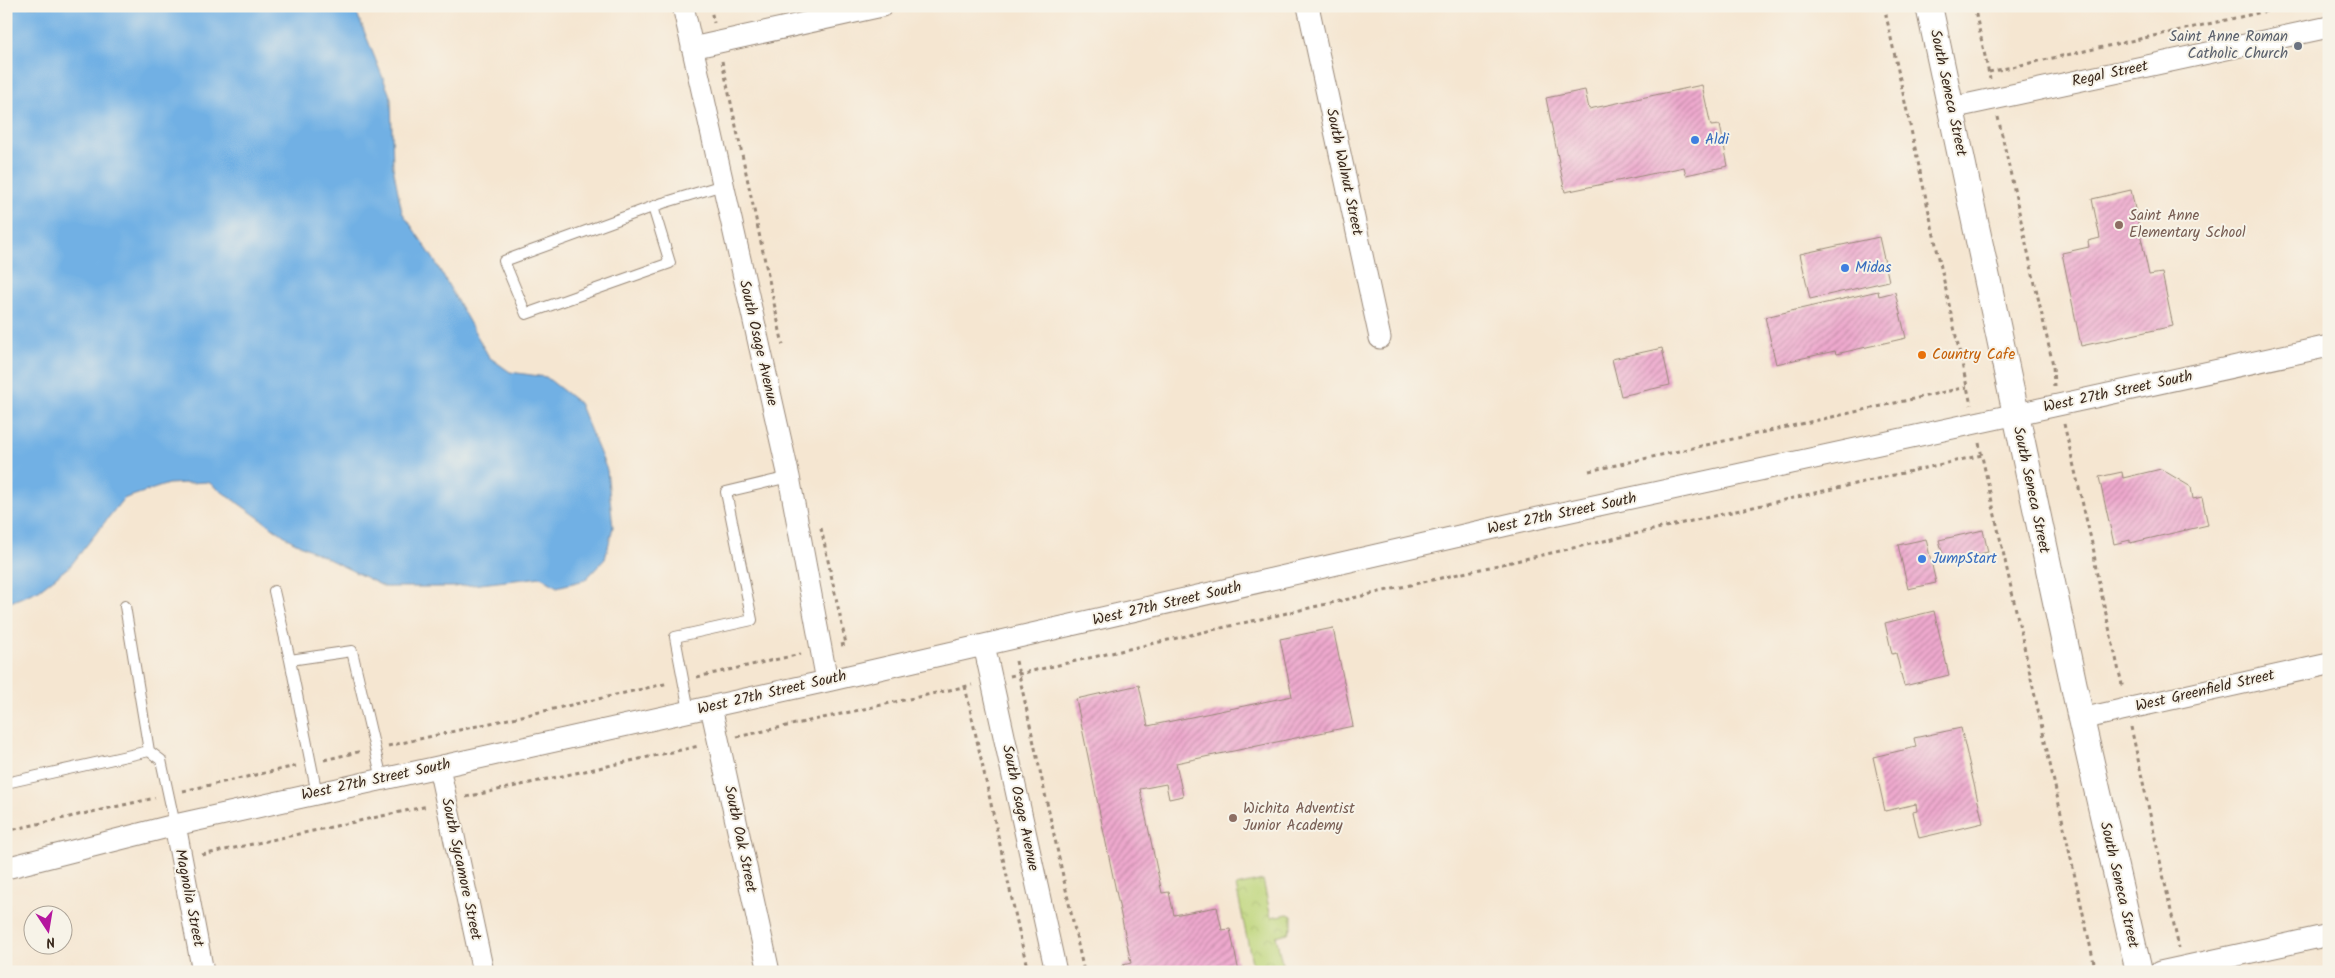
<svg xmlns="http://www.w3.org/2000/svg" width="2335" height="978" viewBox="0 0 2335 978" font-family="Kalam,sans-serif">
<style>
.park{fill:url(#park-crowns);stroke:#7c804c}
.water{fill:#71b0e4;stroke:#566d81}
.building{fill:url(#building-hatch)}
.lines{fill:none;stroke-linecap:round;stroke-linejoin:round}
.service-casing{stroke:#988878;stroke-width:12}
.minor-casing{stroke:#988878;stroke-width:23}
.tertiary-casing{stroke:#988878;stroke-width:28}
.path{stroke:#988878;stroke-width:3;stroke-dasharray:4 4;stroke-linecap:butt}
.service{stroke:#fff;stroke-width:10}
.minor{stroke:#fff;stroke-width:21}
.tertiary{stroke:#fff;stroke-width:26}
.worship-dot{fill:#6b7280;stroke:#f7f3e8;stroke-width:2}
.shop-dot{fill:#3f7fe0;stroke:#f7f3e8;stroke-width:2}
.education-dot{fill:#8d6e63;stroke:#f7f3e8;stroke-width:2}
.food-dot{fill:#e8710a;stroke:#f7f3e8;stroke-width:2}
.labels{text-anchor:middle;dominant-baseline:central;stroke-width:4;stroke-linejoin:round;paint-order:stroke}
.worship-label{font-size:15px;fill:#5b616d;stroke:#f7f3e8;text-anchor:end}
.street-label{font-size:15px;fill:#3b2a1e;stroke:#f7f3e8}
.shop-label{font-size:15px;fill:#366cbe;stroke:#f7f3e8;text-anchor:start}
.education-label{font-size:15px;fill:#785e54;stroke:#f7f3e8;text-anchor:start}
.food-label{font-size:15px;fill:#c56008;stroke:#f7f3e8;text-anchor:start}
</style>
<defs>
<pattern id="park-crowns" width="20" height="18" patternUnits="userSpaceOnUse" patternTransform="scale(1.25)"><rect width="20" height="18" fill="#bed57a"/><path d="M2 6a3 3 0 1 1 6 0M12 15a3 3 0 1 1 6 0" fill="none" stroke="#a4b769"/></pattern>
<pattern id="building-hatch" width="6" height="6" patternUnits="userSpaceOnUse" patternTransform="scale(1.25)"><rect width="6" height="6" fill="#eea9ce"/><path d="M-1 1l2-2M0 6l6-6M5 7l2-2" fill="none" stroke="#c28aa7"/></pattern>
</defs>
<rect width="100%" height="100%" fill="#f7f3e8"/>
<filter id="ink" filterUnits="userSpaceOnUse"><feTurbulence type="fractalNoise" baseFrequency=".02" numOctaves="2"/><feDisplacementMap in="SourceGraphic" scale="10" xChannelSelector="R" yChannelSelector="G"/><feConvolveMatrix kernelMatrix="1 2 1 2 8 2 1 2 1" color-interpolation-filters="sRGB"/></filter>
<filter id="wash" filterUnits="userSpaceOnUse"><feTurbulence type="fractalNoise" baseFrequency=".0096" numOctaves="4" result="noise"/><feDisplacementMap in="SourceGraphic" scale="20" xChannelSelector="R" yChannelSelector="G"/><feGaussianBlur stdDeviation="1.12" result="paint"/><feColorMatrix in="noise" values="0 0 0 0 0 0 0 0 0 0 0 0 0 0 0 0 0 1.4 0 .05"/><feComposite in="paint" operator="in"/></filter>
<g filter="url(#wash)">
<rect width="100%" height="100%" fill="#f5e6d1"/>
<path class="park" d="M1263,880L1271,917L1288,914L1292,916V926L1288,933L1276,936L1283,968L1254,972L1236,886Z"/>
<path class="water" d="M6,6H354L391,98L393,167L402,212L433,258L489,357L510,372L546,377L579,403L607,470L613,527L605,559L585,580L557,587L541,577L454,587H385L292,541L208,482L168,484L123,499L71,565L39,590L6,604Z"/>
<g id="blocks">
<path class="building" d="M1702,85L1711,126L1720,125L1728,166L1686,175L1684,167L1565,192L1546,98L1585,90L1589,109Z
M2131,190L2149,275L2162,273L2173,326L2081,346L2062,253L2089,247L2088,241L2100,238L2092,199Z
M1879,237L1889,281L1810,299L1800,254Z
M1878,291L1879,296L1895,292L1906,338L1836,354L1835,351L1776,364L1765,317Z
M1662,348L1670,385L1621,396L1612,359Z
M2161,469L2191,487L2193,499L2202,497L2208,525L2130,543V540L2114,544L2099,477L2122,472L2123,478Z
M1983,530L1988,552L1945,562L1939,540Z
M1926,539L1936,583L1908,589L1898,545Z
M1934,611L1949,675L1904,686L1896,653L1892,654L1885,623Z
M1333,628L1353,726L1176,763L1183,796L1169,799L1166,784L1140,789L1162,893L1169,892L1174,915L1217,907L1222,930L1230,929L1239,972H1124L1123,965L1131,963L1076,699L1139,685L1148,726L1292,696L1280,639Z
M1961,728L1983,823L1919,838L1913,812L1917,811L1916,804L1885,811L1873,757L1916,747L1914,738Z"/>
</g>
</g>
<g filter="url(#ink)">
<use href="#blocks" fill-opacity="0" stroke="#988878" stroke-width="1"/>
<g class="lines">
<defs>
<path id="service" d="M653,207L670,263L526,314L504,261L663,203L723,185
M274,591L290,660
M125,606L149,751L161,760L175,825
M689,711L675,637L752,620L726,492L789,477
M6,783L149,751
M317,794L290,660L352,651L382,779"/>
<path id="minor" d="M683,6L789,477L827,681
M1308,6L1380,338
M692,48L882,6
M1951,108L2329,27
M984,645L1056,972
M711,707L769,972
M2081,719L2329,664
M439,767L483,972
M175,825L203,972
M6,868L175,825L827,681L1516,523L2329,346
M2160,972L2329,935"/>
<path id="tertiary" d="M1929,6L2081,719L2139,972"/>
</defs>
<use href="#service" class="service-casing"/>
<use href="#minor" class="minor-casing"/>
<use href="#tertiary" class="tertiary-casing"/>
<path class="path" d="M710,6L714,23
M1884,6L1971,405
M1974,6L1990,79
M722,61L783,345
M1989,72L2290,6
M1998,117L2053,365L2054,387
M2064,424L2094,552L2096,570L2123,689
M1979,443L2096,972
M1589,471L1967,387
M821,528L846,644L841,645
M1016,661L1084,972
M1010,676L1982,455
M697,677L801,654
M965,686L1028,972
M2131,727L2179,948
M737,737L972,685
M388,746L669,683
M324,760L362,751
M183,791L296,766
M466,797L699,746
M6,831L155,798
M202,855L428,806"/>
<use href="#service" class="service"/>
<use href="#minor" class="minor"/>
<use href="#tertiary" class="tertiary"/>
</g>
</g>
<circle class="worship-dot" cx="2298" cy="46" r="5"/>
<g class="shop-dot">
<circle cx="1695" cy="140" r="5"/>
<circle cx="1845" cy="268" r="5"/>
<circle cx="1922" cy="559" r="5"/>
</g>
<g class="education-dot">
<circle cx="2119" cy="225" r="5"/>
<circle cx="1233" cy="818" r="5"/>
</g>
<circle class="food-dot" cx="1922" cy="355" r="5"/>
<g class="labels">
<g class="worship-label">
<text x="2288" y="37">Saint Anne Roman<tspan x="2288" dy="17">Catholic Church</tspan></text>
</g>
<g class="street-label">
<text transform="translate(2110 74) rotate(-12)">Regal Street</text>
<text transform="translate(1948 93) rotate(78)">South Seneca Street</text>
<text transform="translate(1344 172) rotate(78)">South Walnut Street</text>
<text transform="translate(758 343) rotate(77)">South Osage Avenue</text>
<text transform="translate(2118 392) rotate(-12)">West 27th Street South</text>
<text transform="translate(2031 490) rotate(78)">South Seneca Street</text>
<text transform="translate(1562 514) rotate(-12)">West 27th Street South</text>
<text transform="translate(1167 604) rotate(-13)">West 27th Street South</text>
<text transform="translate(2205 691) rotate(-13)">West Greenfield Street</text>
<text transform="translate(772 693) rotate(-13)">West 27th Street South</text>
<text transform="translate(376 780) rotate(-12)">West 27th Street South</text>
<text transform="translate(1020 808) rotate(78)">South Osage Avenue</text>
<text transform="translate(740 839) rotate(78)">South Oak Street</text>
<text transform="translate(461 869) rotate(78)">South Sycamore Street</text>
<text transform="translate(2119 885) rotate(77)">South Seneca Street</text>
<text transform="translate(189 898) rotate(79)">Magnolia Street</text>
</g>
<g class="shop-label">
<text x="1705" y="140">Aldi</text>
<text x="1855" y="268">Midas</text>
<text x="1932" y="559">JumpStart</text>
</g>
<g class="education-label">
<text x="2129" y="216">Saint Anne<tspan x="2129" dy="17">Elementary School</tspan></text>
<text x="1243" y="809">Wichita Adventist<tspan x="1243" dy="17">Junior Academy</tspan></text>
</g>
<g class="food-label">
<text x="1932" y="355">Country Cafe</text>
</g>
</g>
<rect width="2335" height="978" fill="none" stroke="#f7f3e8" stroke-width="25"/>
<g transform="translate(48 930) rotate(168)"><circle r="24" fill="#f7f3e8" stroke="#aca397"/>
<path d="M0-4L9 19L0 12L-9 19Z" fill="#b5179e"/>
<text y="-8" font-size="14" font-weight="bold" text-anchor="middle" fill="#3b2a1e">N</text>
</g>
</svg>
